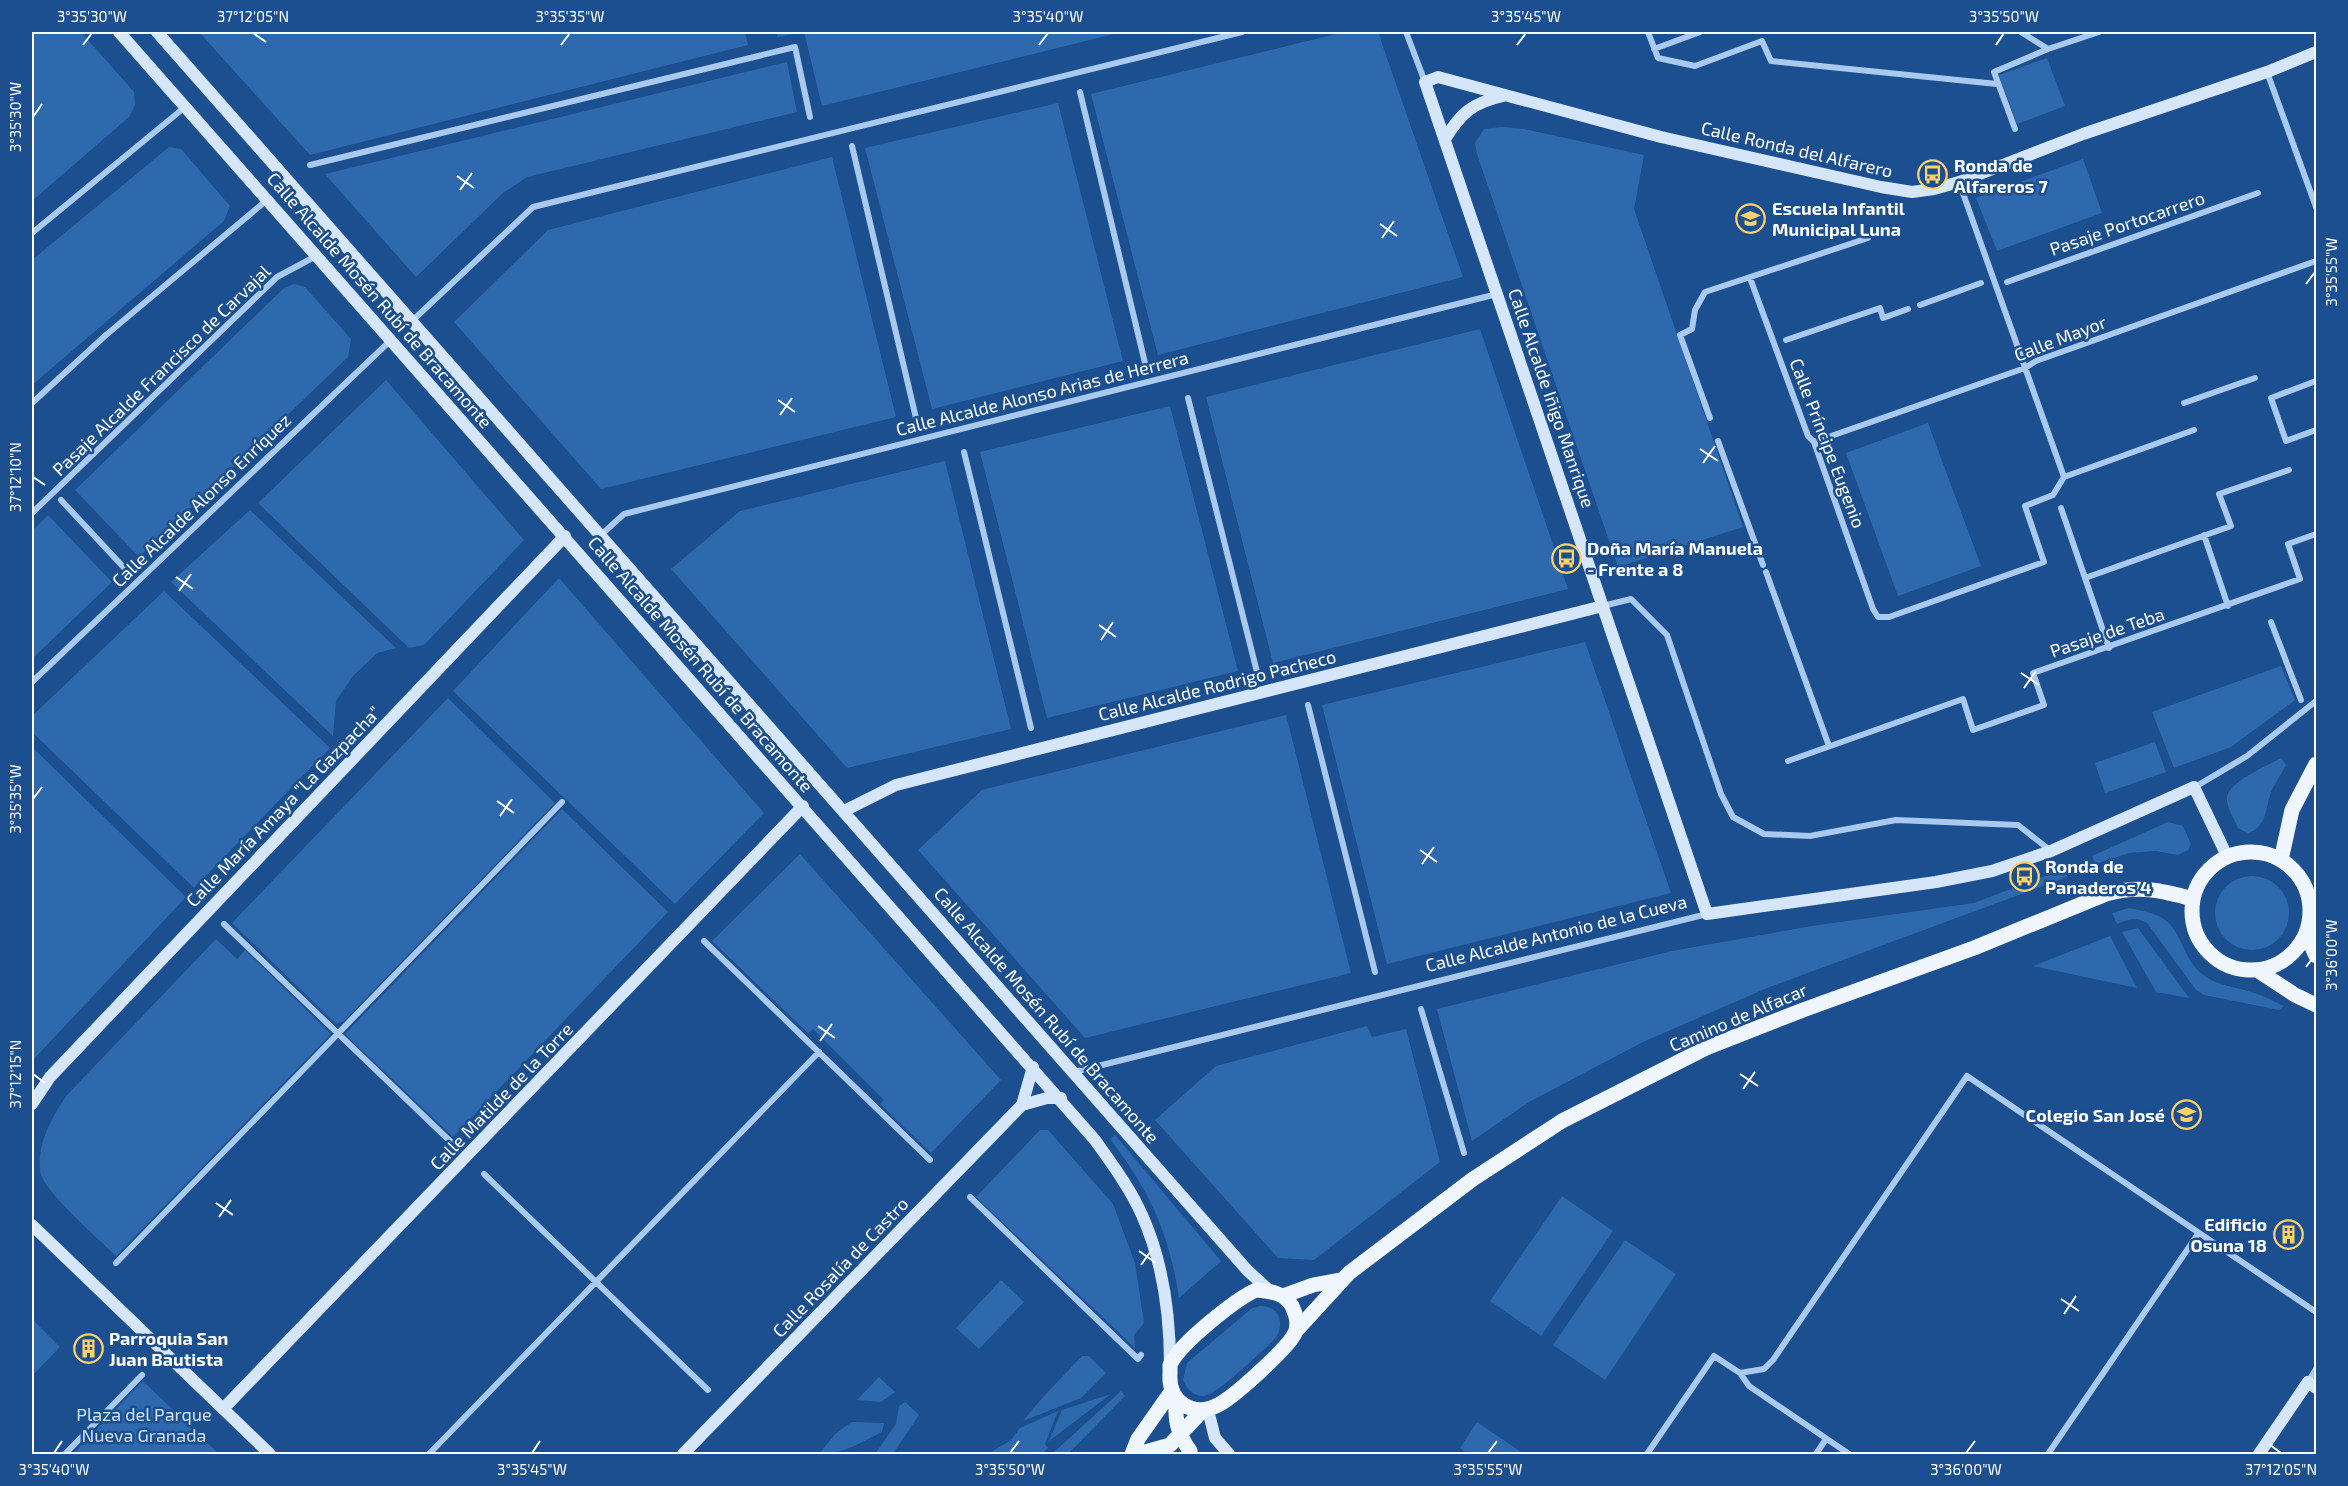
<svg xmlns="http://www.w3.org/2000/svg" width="2348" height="1486" viewBox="0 0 2348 1486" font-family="'Exo 2',sans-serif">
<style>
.green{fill:#2e69ad}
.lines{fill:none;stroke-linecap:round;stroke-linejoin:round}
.street{stroke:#a9c9ee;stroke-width:6}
.secondary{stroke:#d6e6fa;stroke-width:12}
.primary{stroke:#f0f6ff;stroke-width:15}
.ticks{fill:none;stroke:#fff;stroke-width:2}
.labels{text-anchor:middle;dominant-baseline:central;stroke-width:5;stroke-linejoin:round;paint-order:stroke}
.street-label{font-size:18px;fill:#fff;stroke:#1b4f8f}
.poi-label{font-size:18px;font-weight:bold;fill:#fff;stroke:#1b4f8f;text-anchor:start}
.park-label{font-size:18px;fill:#cfe3fa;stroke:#1b4f8f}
.neatline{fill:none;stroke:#fff;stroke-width:2}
.ticks-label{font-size:15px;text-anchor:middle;fill:#fff}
</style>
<rect width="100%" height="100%" fill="#1b4f8f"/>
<path class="green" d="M32,32H81L134,92L135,105L129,117L32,201Z
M199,32H745L748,45L310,155Z
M776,32H1122L822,106L804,32L778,37Z
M1344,32H1378L1463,277L1158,355L1091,94Z
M2047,58L2065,106L2017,124L1999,75Z
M787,62L797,112L527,177L503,193L416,277L325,174Z
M1058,103L1123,361L932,409L865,148Z
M1502,127L1524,129L1644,155L1634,209L1743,527L1618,567L1477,154L1475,143L1484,129Z
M169,147L181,149L230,206L224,221L32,385V260Z
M832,157L896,417L601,489L454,322L548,230Z
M2083,159L2102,213L1997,251L1976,198Z
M294,284L305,287L351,339L348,357L139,557L75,490L284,288Z
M1480,329L1568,589L1273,663L1206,397Z
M386,380L524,540L424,645L409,648L258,503Z
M1170,406L1238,671L1047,718L980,452Z
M1928,423L1981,566L1898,596L1846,453Z
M945,461L1011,729L847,768L671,569L740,511Z
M250,510L396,648L377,653L353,676L336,701L333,736L171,582Z
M48,515L112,582L32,659V531Z
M559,578L764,813L675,904L453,691Z
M164,591L330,748L194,888L32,732V716Z
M1585,642L1671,893L1387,964L1322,705Z
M2281,666L2295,700L2231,747L2174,768L2152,712Z
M448,698L555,803L344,1021L336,1024L232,923Z
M1286,715L1351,973L1085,1038L918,850L982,790Z
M2155,742L2166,772L2105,793L2095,763Z
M32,747L186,897L32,1061Z
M2281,758L2286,765C2282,773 2276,781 2272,790C2265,806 2268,827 2248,833L2238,828C2234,819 2228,809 2227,801C2224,783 2267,766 2281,758Z
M562,809L668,912L453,1137L345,1034Z
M2168,822L2183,826L2191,844L2188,850L2178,855L2156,851L2129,853L2096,864L2092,856Z
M800,854L1001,1080L931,1153L880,1104L884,1100L813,1029L808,1033L712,941Z
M2064,869L2067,877L1767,988L1643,1042L1529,1102L1472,1141L1437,1009L1672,951L1812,926L1974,903Z
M2215 913a37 37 0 1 1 74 0a37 37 0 1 1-74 0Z
M2129,908C2141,911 2155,912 2165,920C2182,933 2184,960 2202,974C2219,987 2234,986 2254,993C2265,996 2275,1002 2284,1006L2279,1010L2204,995L2196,990L2147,923C2136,917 2129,919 2117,924L2112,913Z
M2138,928L2189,998L2156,992L2122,932Z
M2110,936L2137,988L2033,966Z
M216,939L237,959L245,950L331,1034L116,1256C100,1240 42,1190 40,1171C37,1143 52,1117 67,1095Z
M1367,1026L1372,1037L1406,1029L1440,1162L1314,1260L1278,1258L1155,1120L1216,1066Z
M1040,1130H1048L1113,1204L1135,1263L1144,1323L1134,1335L1135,1348L976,1197Z
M1115,1135L1221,1261L1179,1298C1169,1233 1150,1191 1110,1139Z
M1562,1196L1613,1231L1541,1336L1490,1301Z
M1625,1240L1676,1274L1605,1380L1553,1345Z
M1001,1280L1024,1302L979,1349L956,1328Z
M1260,1306C1279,1306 1285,1322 1276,1338C1264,1349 1217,1395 1204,1396C1193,1396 1187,1389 1183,1380L1187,1363L1252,1308Z
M32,1319L60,1347L32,1376Z
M1082,1356H1089L1106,1373L1081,1398L1023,1421L1044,1396Z
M879,1377L895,1392L881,1402L857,1400Z
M143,1381L219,1454H73Z
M1121,1391L1125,1396L1068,1454H1052Z
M1111,1394L1049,1441L1062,1410Z
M905,1402L919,1415L893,1454H875L896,1424L899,1406Z
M1058,1411L1045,1444L1048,1448L1041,1454H988L1011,1440L1020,1428Z
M852,1422L884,1423L882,1432C861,1442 842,1455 819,1454L835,1434Z
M1477,1422L1524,1454H1468L1460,1448Z"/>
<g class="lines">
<path class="street" d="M1406,32L1425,82
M1648,32L1658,58L1695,66L1762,41L1771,61L1997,84
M2021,32L2048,49
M1654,49L1700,32
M2267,72L2316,207
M1080,92L1145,363
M2015,129L1994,72L2048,49L2099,32
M852,146L916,418
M310,165L795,47L810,117
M1959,182L2064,477
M32,233L185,107
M1750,278L1808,436L1814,442L1873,609L1878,617H1889L2044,562L2025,506L2053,495L2064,477L2194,430
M2007,282L2258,193
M1920,305L1981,283
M412,321L533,207L1242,32
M1786,340L1880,308L1883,318L1908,309
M2316,381L2271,398L2286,441L2316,430
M1188,398L1257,672
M32,403L106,335L267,200
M2184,403L2255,378
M1710,418L1680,335L1692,329L1695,310L1705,292L1868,238
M1718,441L1763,565
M1814,442L2025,368L2036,361L2316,261
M964,452L1031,728
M61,500L128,572
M2061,508L2109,648
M32,513L277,277L316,256
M601,535L624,514L1497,294
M2204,535L2228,606
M1766,572L1829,746
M2085,578L2231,526L2219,494L2289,470
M1603,606L1631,599L1667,635L1721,794L1733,817L1764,834L1810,836L1896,820L2018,825L2051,851
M2271,622L2301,700
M32,682L391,340
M1308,705L1375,972
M1788,761L1963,699L1973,730L2044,705L2033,673L2300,579L2288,544L2316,534
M2195,787L2247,756L2316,701
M224,924L452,1143
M704,941L930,1160
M1421,1009L1464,1153
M1074,1072L1707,914
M484,1174L708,1390
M970,1197L1138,1359L1141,1355
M116,1263L562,802
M1740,1373L1764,1369L1773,1360L1967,1076L2316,1312
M2308,1382L2316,1369
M65,1454L142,1375
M429,1454L819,1052
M1647,1454L1714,1356L1740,1373L1749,1386L1849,1454
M1816,1454L1826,1439
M2048,1454L2198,1234"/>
<path class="secondary" d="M119,32L1095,1140C1112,1164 1130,1188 1142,1215C1163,1262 1170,1314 1170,1365
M157,32L1247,1270L1270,1291
M1445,139C1461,113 1472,103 1503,96
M844,811L896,785L1603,606
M2227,856L2194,787L2051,851L1992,871L1936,882L1707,914L1425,82L1438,77L1661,137L1881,187L1912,192L1934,189L1959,182L2083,134L2267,72L2316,52
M32,1104L50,1077L565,536
M1022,1105L1047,1098H1061
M32,1225L270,1454
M223,1409L803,806
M1208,1410L1215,1438L1229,1454
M683,1454L1022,1105L1033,1067
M2259,1454L2308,1382L2316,1388"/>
<path class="primary" d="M2192 911a59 59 0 1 1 118 0a59 59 0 1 1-118 0Z
M2281,860L2292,810L2316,764
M2306,934L2316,956
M2257,970L2295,995L2316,1005
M1256,1290C1270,1291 1285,1293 1292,1306C1296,1315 1299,1323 1295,1333C1288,1348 1234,1397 1218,1405C1193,1418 1168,1402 1170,1374C1170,1372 1170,1366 1170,1365C1179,1344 1236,1299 1256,1290Z
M1283,1296L1313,1285L1340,1280
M1296,1331L1349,1273L1473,1179L1562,1121L1706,1048L1803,1010L1974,948L2106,894C2139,885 2160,890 2193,899
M1176,1398C1175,1420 1177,1433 1190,1451
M1132,1454L1138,1439L1171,1392
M1138,1454L1170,1445L1202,1411"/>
</g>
<path class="ticks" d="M253,33L266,42M83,45L92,33M561,45L570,33M1039,45L1048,33M1517,45L1526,33M1996,45L2004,33M33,117L42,104M457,176L474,188M460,190L472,173M1380,224L1397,236M1382,238L1394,221M2306,284L2315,272M778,400L795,412M780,415L792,398M1700,449L1718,461M1703,463L1715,446M33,477L45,485M176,577L193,589M179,591L191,574M1099,625L1116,637M1101,640L1113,622M2021,673L2039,685M2024,688L2036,671M33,799L42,787M497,801L514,813M500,816L512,799M1420,850L1437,862M1422,864L1434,847M2306,967L2315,955M818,1026L835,1038M820,1041L832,1024M33,1074L45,1083M1740,1074L1758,1086M1743,1089L1755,1072M216,1203L233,1215M219,1217L231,1200M1139,1251L1156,1263M1141,1265L1153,1248M2061,1299L2079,1311M2064,1314L2076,1296M2269,1444L2281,1453M54,1453L62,1441M532,1453L540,1441M1010,1453L1019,1441M1488,1453L1497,1441M1966,1453L1975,1441"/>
<defs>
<symbol id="bus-ring" viewBox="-11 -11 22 22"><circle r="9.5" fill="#1b4f8f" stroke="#ffd166" stroke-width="1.5"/><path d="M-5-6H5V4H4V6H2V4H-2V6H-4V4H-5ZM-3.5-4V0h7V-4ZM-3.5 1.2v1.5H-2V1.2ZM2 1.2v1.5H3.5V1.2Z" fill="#ffd166"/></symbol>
<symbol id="school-ring" viewBox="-11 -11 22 22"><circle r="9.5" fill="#1b4f8f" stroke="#ffd166" stroke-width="1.5"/><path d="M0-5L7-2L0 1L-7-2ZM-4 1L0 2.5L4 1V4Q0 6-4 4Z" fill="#ffd166"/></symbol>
<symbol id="building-ring" viewBox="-11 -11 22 22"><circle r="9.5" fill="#1b4f8f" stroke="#ffd166" stroke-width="1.5"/><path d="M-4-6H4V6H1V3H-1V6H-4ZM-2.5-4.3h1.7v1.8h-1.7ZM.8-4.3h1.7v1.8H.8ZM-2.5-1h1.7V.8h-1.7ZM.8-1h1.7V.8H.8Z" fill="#ffd166"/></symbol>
</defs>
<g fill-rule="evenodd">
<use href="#bus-ring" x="1916" y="158" width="33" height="33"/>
<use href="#school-ring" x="1734" y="202" width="33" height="33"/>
<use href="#bus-ring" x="1550" y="542" width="33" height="33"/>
<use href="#bus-ring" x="2008" y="860" width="33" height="33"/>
<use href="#school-ring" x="2170" y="1098" width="33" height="33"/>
<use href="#building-ring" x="2272" y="1218" width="33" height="33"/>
<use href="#building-ring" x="72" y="1332" width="33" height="33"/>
</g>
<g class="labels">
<g class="street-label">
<text transform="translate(1797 149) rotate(13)">Calle Ronda del Alfarero</text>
<text transform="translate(2127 223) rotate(-19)">Pasaje Portocarrero</text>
<text transform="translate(380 300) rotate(49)">Calle Alcalde Mosén Rubí de Bracamonte</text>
<text transform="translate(2060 338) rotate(-21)">Calle Mayor</text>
<text transform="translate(161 370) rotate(-44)">Pasaje Alcalde Francisco de Carvajal</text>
<text transform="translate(1042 393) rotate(-14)">Calle Alcalde Alonso Arias de Herrera</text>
<text transform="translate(1552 398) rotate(71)">Calle Alcalde Iñigo Manrique</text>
<text transform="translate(1828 443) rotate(69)">Calle Príncipe Eugenio</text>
<text transform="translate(201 500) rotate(-44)">Calle Alcalde Alonso Enríquez</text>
<text transform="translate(2107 632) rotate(-19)">Pasaje de Teba</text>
<text transform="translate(701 664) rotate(49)">Calle Alcalde Mosén Rubí de Bracamonte</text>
<text transform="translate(1217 685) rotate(-14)">Calle Alcalde Rodrigo Pacheco</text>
<text transform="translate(283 806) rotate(-46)">Calle María Amaya "La Gazpacha"</text>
<text transform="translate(1556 933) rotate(-14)">Calle Alcalde Antonio de la Cueva</text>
<text transform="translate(1047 1015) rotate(49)">Calle Alcalde Mosén Rubí de Bracamonte</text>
<text transform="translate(1738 1017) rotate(-23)">Camino de Alfacar</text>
<text transform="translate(501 1096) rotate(-46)">Calle Matilde de la Torre</text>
<text transform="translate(840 1267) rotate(-46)">Calle Rosalía de Castro</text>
</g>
<g class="poi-label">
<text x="1954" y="165">Ronda de<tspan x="1954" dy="21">Alfareros 7</tspan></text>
<text x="1772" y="208">Escuela Infantil<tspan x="1772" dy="21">Municipal Luna</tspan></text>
<text x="1587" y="548">Doña María Manuela<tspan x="1587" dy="21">- Frente a 8</tspan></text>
<text x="2045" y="866">Ronda de<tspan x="2045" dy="21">Panaderos 4</tspan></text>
<text x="2165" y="1115" text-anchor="end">Colegio San José</text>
<text x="2267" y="1224" text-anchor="end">Edificio<tspan x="2267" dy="21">Osuna 18</tspan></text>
<text x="109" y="1338">Parroquia San<tspan x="109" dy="21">Juan Bautista</tspan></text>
</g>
<g class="park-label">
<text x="144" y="1414">Plaza del Parque<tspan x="144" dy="21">Nueva Granada</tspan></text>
</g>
</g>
<rect width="2348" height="1486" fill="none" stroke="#1b4f8f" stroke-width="66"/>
<rect x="33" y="33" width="2282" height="1420" class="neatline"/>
<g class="ticks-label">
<text x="92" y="22">3°35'30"W</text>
<text x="253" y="22">37°12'05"N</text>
<text x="570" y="22">3°35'35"W</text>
<text x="1048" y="22">3°35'40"W</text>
<text x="1526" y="22">3°35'45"W</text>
<text x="2004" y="22">3°35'50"W</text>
<text transform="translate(16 117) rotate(-90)" y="5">3°35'30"W</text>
<text transform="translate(2332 272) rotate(-90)" y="5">3°35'55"W</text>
<text transform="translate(16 477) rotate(-90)" y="5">37°12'10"N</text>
<text transform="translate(16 799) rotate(-90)" y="5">3°35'35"W</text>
<text transform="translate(2332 955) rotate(-90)" y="5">3°36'00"W</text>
<text transform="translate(16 1074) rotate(-90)" y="5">37°12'15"N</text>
<text x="54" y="1475">3°35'40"W</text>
<text x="532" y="1475">3°35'45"W</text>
<text x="1010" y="1475">3°35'50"W</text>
<text x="1488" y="1475">3°35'55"W</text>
<text x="1966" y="1475">3°36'00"W</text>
<text x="2281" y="1475">37°12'05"N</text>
</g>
</svg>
